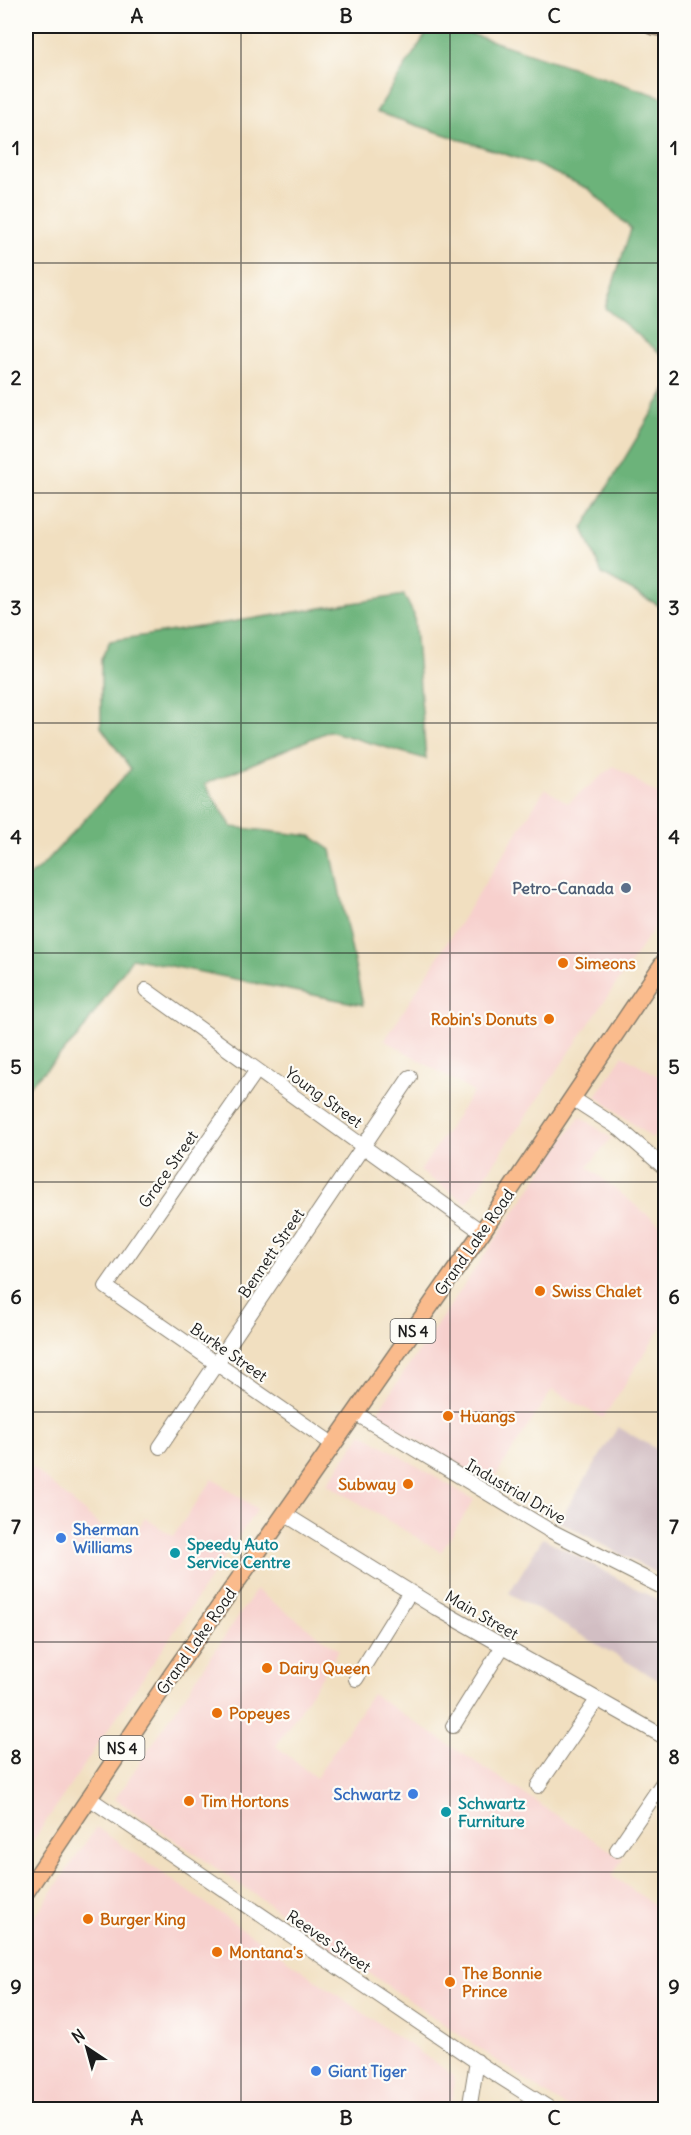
<svg xmlns="http://www.w3.org/2000/svg" width="691" height="2135" viewBox="0 0 691 2135" font-family="Delius,sans-serif">
<style>
.built{fill:#f7d0cd}
.industrial{fill:#d2bec3}
.forest{fill:#6cb37a;stroke:#44684b;stroke-width:1.5}
.lines{fill:none;stroke-linecap:round;stroke-linejoin:round}
.minor-casing{stroke:#867e6e;stroke-width:16}
.major-casing{stroke:#867e6e;stroke-width:19}
.minor{stroke:#fff;stroke-width:14}
.major{stroke:#fabb8c;stroke-width:16}
.grid{fill:none;stroke:#1c1c1c;stroke-width:1.5;stroke-opacity:0.55}
.service-dot{fill:#5c6f8a;stroke:#fdfcf7;stroke-width:2}
.food-dot{fill:#e8710a;stroke:#fdfcf7;stroke-width:2}
.shop-dot{fill:#3f7fe0;stroke:#fdfcf7;stroke-width:2}
.culture-dot{fill:#0f9aa8;stroke:#fdfcf7;stroke-width:2}
.labels{text-anchor:middle;dominant-baseline:central;stroke-width:4.5;stroke-linejoin:round;paint-order:stroke}
.shield{fill:#fdfcf7;stroke:#605f5e;stroke-width:1.5}
.shield-label{font-size:15px;font-weight:bold;fill:#1c1c1c}
.service-label{font-size:16px;font-weight:bold;fill:#4e5e75;stroke:#fdfcf7;text-anchor:end}
.food-label{font-size:16px;font-weight:bold;fill:#c56008;stroke:#fdfcf7;text-anchor:start}
.street-label{font-size:16px;fill:#1c1c1c;stroke:#fdfcf7}
.shop-label{font-size:16px;font-weight:bold;fill:#366cbe;stroke:#fdfcf7;text-anchor:start}
.culture-label{font-size:16px;font-weight:bold;fill:#0d838f;stroke:#fdfcf7;text-anchor:start}
.neatline{fill:none;stroke:#1c1c1c;stroke-width:2}
.grid-label{font-size:20px;text-anchor:middle;font-weight:bold;fill:#1c1c1c}
</style>
<rect width="100%" height="100%" fill="#fdfcf7"/>
<filter id="ink" filterUnits="userSpaceOnUse"><feTurbulence type="fractalNoise" baseFrequency=".0167" numOctaves="2"/><feDisplacementMap in="SourceGraphic" scale="12" xChannelSelector="R" yChannelSelector="G"/><feConvolveMatrix kernelMatrix="1 2 1 2 8 2 1 2 1" color-interpolation-filters="sRGB"/></filter>
<filter id="wash" filterUnits="userSpaceOnUse"><feTurbulence type="fractalNoise" baseFrequency=".008" numOctaves="4" result="noise"/><feDisplacementMap in="SourceGraphic" scale="24" xChannelSelector="R" yChannelSelector="G"/><feGaussianBlur stdDeviation="1.35" result="paint"/><feColorMatrix in="noise" values="0 0 0 0 0 0 0 0 0 0 0 0 0 0 0 0 0 1.4 0 .05"/><feComposite in="paint" operator="in"/></filter>
<g filter="url(#wash)">
<rect width="100%" height="100%" fill="#f1dfc0"/>
<path class="built" d="M614,766L665,799V912L467,1203L420,1171L473,1092L385,1040L545,789L568,803Z
M623,1055L665,1080V1120L653,1139L596,1096Z
M580,1116L611,1138L588,1167L665,1229V1322L603,1418L552,1390L491,1483L375,1415Z
M362,1433L474,1500L441,1552L327,1484Z
M26,1462L125,1547L145,1518L173,1536L213,1479L257,1509L26,1851Z
M256,1590L339,1650L276,1746L316,1778L372,1694L623,1859L612,1876L665,1912V2109H568L115,1799Z
M96,1827L454,2076L452,2109H26V1930Z"/>
<path class="industrial" d="M618,1427L665,1454V1578L559,1521Z
M543,1538L665,1604V1684L509,1593Z"/>
<path class="forest" d="M431,26H447L665,98V357L605,308L631,229L589,189L535,164L376,112Z
M665,391V609L602,574L583,528Z
M404,595L414,615L426,759L329,731L205,784L232,827L311,836L331,850L363,1005L132,958L78,1037L26,1089V879L43,865L131,769L101,727V659L110,641Z"/>
</g>
<g filter="url(#ink)">
<g class="lines">
<defs>
<path id="minor" d="M146,990L482,1232
M257,1070L106,1287L334,1445
M572,1098L620,1129L666,1169
M355,1413L547,1529L666,1589
M160,1447L410,1077
M286,1515L436,1608L666,1738
M356,1679L410,1592
M453,1726L503,1646
M538,1786L597,1700
M89,1798L489,2070L552,2110
M617,1850L666,1778
M469,2110L477,2061"/>
<path id="major" d="M652,26L666,28
M26,1892L173,1673L482,1232L666,959"/>
</defs>
<use href="#minor" class="minor-casing"/>
<use href="#major" class="major-casing"/>
<use href="#minor" class="minor"/>
<use href="#major" class="major"/>
</g>
</g>
<path class="grid" d="M241,26V2110M450,26V2110M26,263H666M26,493H666M26,723H666M26,953H666M26,1182H666M26,1412H666M26,1642H666M26,1872H666"/>
<circle class="service-dot" cx="626" cy="888" r="6"/>
<g class="food-dot">
<circle cx="563" cy="963" r="6"/>
<circle cx="549" cy="1019" r="6"/>
<circle cx="540" cy="1291" r="6"/>
<circle cx="448" cy="1416" r="6"/>
<circle cx="408" cy="1484" r="6"/>
<circle cx="267" cy="1668" r="6"/>
<circle cx="217" cy="1713" r="6"/>
<circle cx="189" cy="1801" r="6"/>
<circle cx="88" cy="1919" r="6"/>
<circle cx="217" cy="1952" r="6"/>
<circle cx="450" cy="1982" r="6"/>
</g>
<g class="shop-dot">
<circle cx="61" cy="1538" r="6"/>
<circle cx="413" cy="1794" r="6"/>
<circle cx="316" cy="2071" r="6"/>
</g>
<g class="culture-dot">
<circle cx="175" cy="1553" r="6"/>
<circle cx="446" cy="1812" r="6"/>
</g>
<g class="labels">
<g class="shield">
<rect x="390.5" y="1319" width="45" height="24" rx="4.5"/>
<rect x="99.5" y="1736" width="45" height="24" rx="4.5"/>
</g>
<g class="shield-label">
<text x="413" y="1331">NS 4</text>
<text x="122" y="1748">NS 4</text>
</g>
<g class="service-label">
<text x="614" y="888">Petro-Canada</text>
</g>
<g class="food-label">
<text x="575" y="963">Simeons</text>
<text x="537" y="1019" text-anchor="end">Robin's Donuts</text>
<text x="552" y="1291">Swiss Chalet</text>
<text x="460" y="1416">Huangs</text>
<text x="396" y="1484" text-anchor="end">Subway</text>
<text x="279" y="1668">Dairy Queen</text>
<text x="229" y="1713">Popeyes</text>
<text x="201" y="1801">Tim Hortons</text>
<text x="100" y="1919">Burger King</text>
<text x="229" y="1952">Montana's</text>
<text x="462" y="1973">The Bonnie<tspan x="462" dy="18">Prince</tspan></text>
</g>
<g class="street-label">
<text transform="translate(324 1097) rotate(36)">Young Street</text>
<text transform="translate(168 1169) rotate(-55)">Grace Street</text>
<text transform="translate(474 1242) rotate(-55)">Grand Lake Road</text>
<text transform="translate(271 1253) rotate(-56)">Bennett Street</text>
<text transform="translate(229 1352) rotate(35)">Burke Street</text>
<text transform="translate(516 1491) rotate(30)">Industrial Drive</text>
<text transform="translate(482 1615) rotate(30)">Main Street</text>
<text transform="translate(196 1641) rotate(-55)">Grand Lake Road</text>
<text transform="translate(329 1941) rotate(34)">Reeves Street</text>
</g>
<g class="shop-label">
<text x="73" y="1529">Sherman<tspan x="73" dy="18">Williams</tspan></text>
<text x="401" y="1794" text-anchor="end">Schwartz</text>
<text x="328" y="2071">Giant Tiger</text>
</g>
<g class="culture-label">
<text x="187" y="1544">Speedy Auto<tspan x="187" dy="18">Service Centre</tspan></text>
<text x="458" y="1803">Schwartz<tspan x="458" dy="18">Furniture</tspan></text>
</g>
</g>
<rect width="691" height="2135" fill="none" stroke="#fdfcf7" stroke-width="66"/>
<g transform="translate(87 2048) rotate(324)" stroke="#fdfcf7" stroke-width="4.5" paint-order="stroke">
<path d="M0-4.5L10 22L0 15L-10 22Z" fill="#1c1c1c"/>
<text y="-9" font-size="16" font-weight="bold" text-anchor="middle" fill="#1c1c1c">N</text>
</g>
<rect x="33" y="33" width="625" height="2069" class="neatline"/>
<g class="grid-label">
<text x="137" y="23">A</text>
<text x="346" y="23">B</text>
<text x="554" y="23">C</text>
<text x="16" y="155">1</text>
<text x="674" y="155">1</text>
<text x="16" y="385">2</text>
<text x="674" y="385">2</text>
<text x="16" y="615">3</text>
<text x="674" y="615">3</text>
<text x="16" y="844">4</text>
<text x="674" y="844">4</text>
<text x="16" y="1074">5</text>
<text x="674" y="1074">5</text>
<text x="16" y="1304">6</text>
<text x="674" y="1304">6</text>
<text x="16" y="1534">7</text>
<text x="674" y="1534">7</text>
<text x="16" y="1764">8</text>
<text x="674" y="1764">8</text>
<text x="16" y="1994">9</text>
<text x="674" y="1994">9</text>
<text x="137" y="2125">A</text>
<text x="346" y="2125">B</text>
<text x="554" y="2125">C</text>
</g>
</svg>
